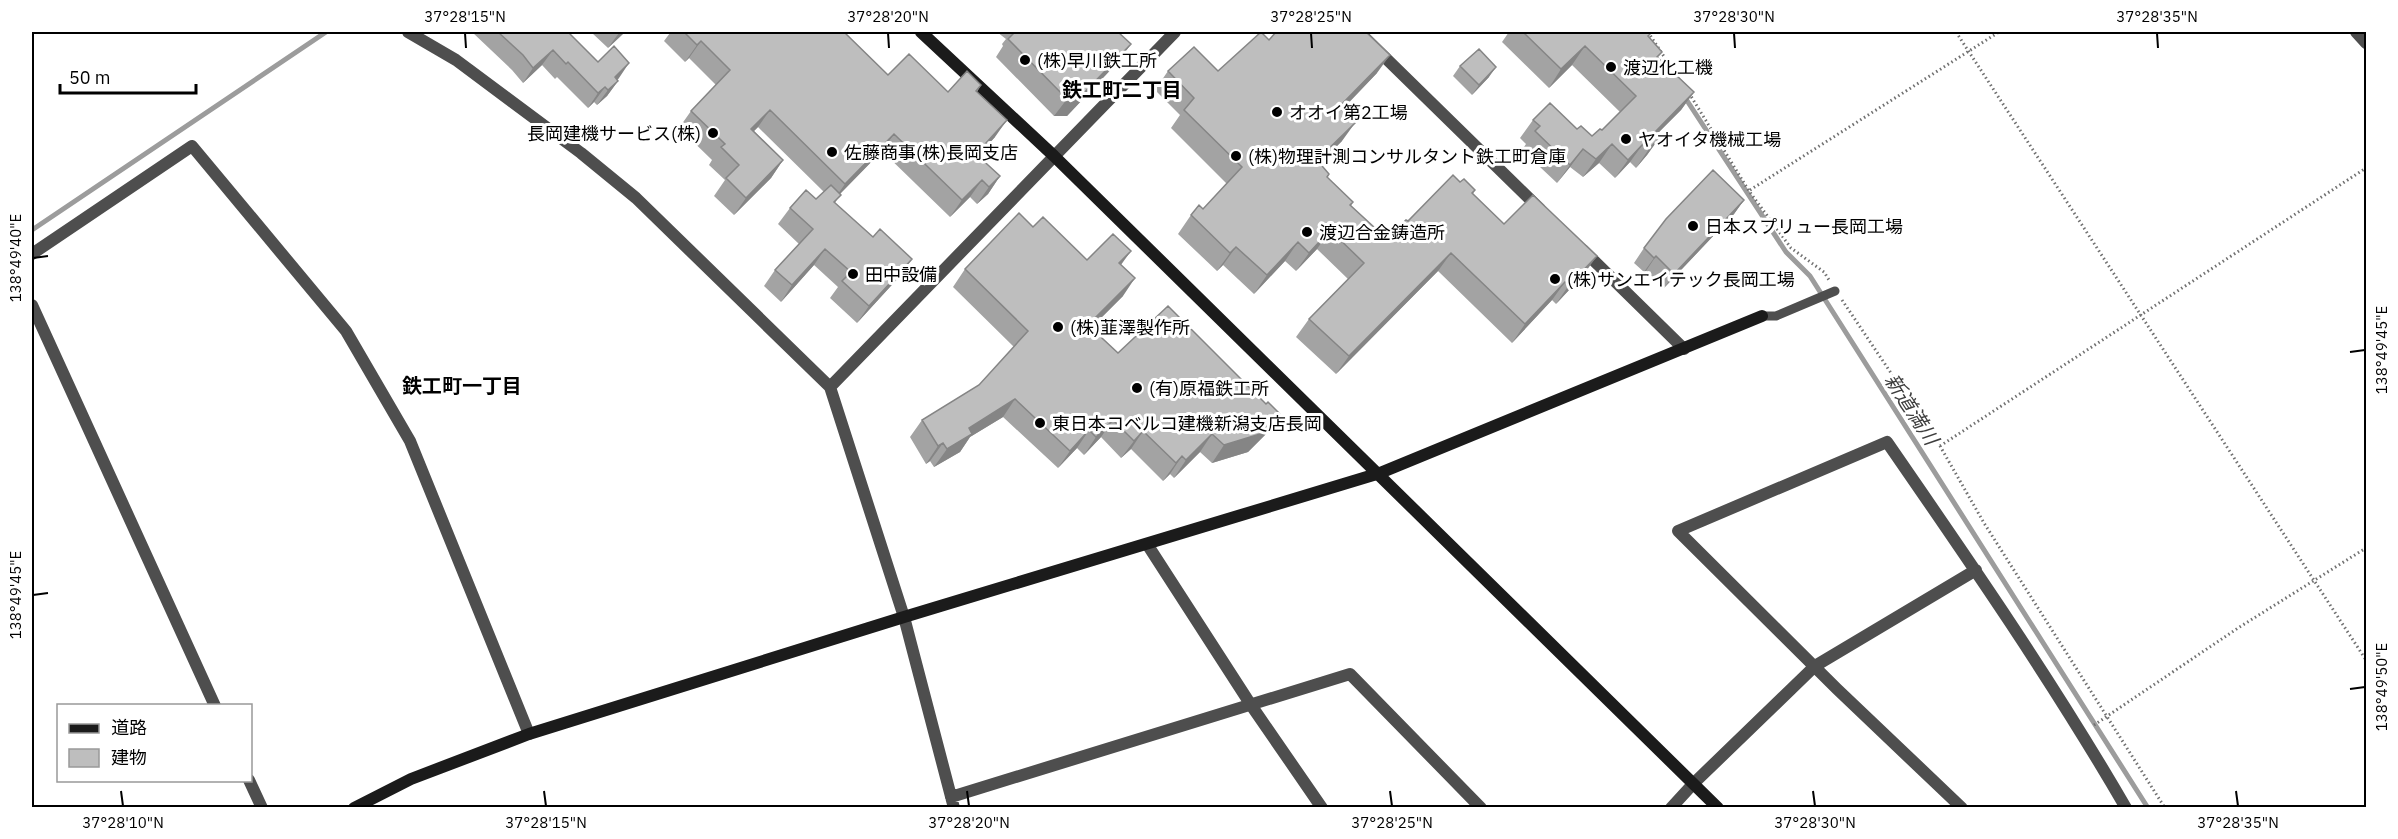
<svg xmlns="http://www.w3.org/2000/svg" width="2398" height="839" viewBox="0 0 2398 839" font-family="'IBM Plex Sans','Noto Sans JP',sans-serif">
<style>
.lines{fill:none;stroke-linecap:round;stroke-linejoin:round}
.stream{stroke:#9c9c9c;stroke-width:5}
.path{stroke:#707070;stroke-width:3;stroke-dasharray:1.5 3;stroke-linecap:butt}
.lane{stroke:#4e4e4e;stroke-width:9}
.street{stroke:#4e4e4e;stroke-width:12}
.secondary{stroke:#1b1b1b;stroke-width:12}
.wall{fill:#a3a3a3}
.shaded-wall{fill:#858585}
.building{fill:#bebebe;stroke:#858585;stroke-width:1.5}
.ticks{fill:none;stroke:#000;stroke-width:2}
.poi-dot{fill:#000;stroke:#fff;stroke-width:2}
.labels{text-anchor:middle;dominant-baseline:central;stroke-width:6;stroke-linejoin:round;paint-order:stroke}
.poi-label{font-size:18px;fill:#000;stroke:#fff;text-anchor:start}
.neighbourhood-label{font-size:20px;font-weight:bold;fill:#000;stroke:#fff}
.water-label{font-size:20px;font-style:italic;fill:#3d3d3d;stroke:#fff}
.neatline{fill:none;stroke:#000;stroke-width:2}
.ticks-label{font-size:15px;text-anchor:middle;fill:#000}
</style>
<rect width="100%" height="100%" fill="#fff"/>
<g class="lines">
<path class="stream" d="M1684,96L1786,252L1810,276L2148,808
M32,230L326,32"/>
<path class="path" d="M1648,32L1678,78
M1956,32L2366,660
M1689,93L1749,191L1791,248L1824,272L1829,280
M1750,190L1999,32
M1842,300L1940,446L1984,523L2165,808
M1940,446L2366,168
M2094,725L2238,628L2366,548"/>
<path class="lane" d="M1762,316H1776L1835,291"/>
<path class="street" d="M408,32L456,60L581,153L636,198L830,387L904,617L954,808
M1359,32L1540,209
M2356,32L2366,43
M1583,250L1684,349
M32,254L192,146L346,331L410,441L529,734
M32,305L215,706
M830,387L1175,32
M1147,544L1251,705L1322,808
M249,780L262,808
M951,797L1350,674L1481,808
M1671,808L1693,784L1815,666L1976,570
M1962,808L1837,689L1678,531L1887,442C1970,562 2053,682 2126,808"/>
<path class="secondary" d="M921,32L1054,156L1718,808
M354,808L411,779L529,734L904,617L1380,473L1762,316"/>
</g>
<path class="wall" d="M472,32H568L598,62L619,78L617,80L618,81L607,96L597,105L594,102L588,108L557,77L555,79L542,65L523,83L512,70Z
M591,32H625L608,48Z
M669,32H844L888,75L948,92L981,85L977,92L995,137L978,156L1000,176L988,194L977,204L970,197L950,217L882,151L840,194L835,203L900,276L857,323L830,298L838,287L814,265L781,302L764,286L775,270L799,244L778,224L790,208L816,199L824,192L758,127L754,131L783,160L771,178L734,215L714,196L725,180L709,165L712,160L679,128L691,111L716,85L689,58L685,62L664,41L670,33Z
M997,32H1118V62L1067,116H1054L996,57L1003,46L1002,44L1006,39Z
M1509,32H1648V36L1662,52L1658,57L1694,92L1681,110L1657,134L1660,137L1647,155L1636,168L1630,162L1615,178L1599,163L1583,177L1570,167L1557,183L1522,150L1526,144L1520,138L1533,120L1577,129L1592,136L1602,130L1620,112L1572,65L1549,88L1502,42Z
M1269,40L1377,73L1342,110V141L1320,163L1329,174L1327,177L1353,202L1351,206L1387,239L1408,221L1460,182L1475,190L1473,194L1504,224L1584,274L1556,304L1552,300L1512,343L1438,271L1336,374L1296,337L1309,319L1348,279L1317,249L1296,271L1285,261L1254,294L1223,265L1217,271L1178,234L1191,215L1203,209L1227,184L1171,128L1180,115L1155,90L1168,71H1218Z
M1460,66L1489,77L1472,95L1453,76Z
M1744,200L1734,214L1664,288L1646,271L1644,272L1634,263L1644,248Z
M1033,227L1087,260L1121,265L1123,296L1091,328L1118,353L1266,404L1280,414L1268,432L1248,452L1212,463L1200,452L1174,478L1170,474L1163,481L1131,449L1121,458L1101,437L1084,455L1077,448L1058,468L1003,417L970,437L960,452L934,467L930,461L926,464L910,437L922,420L979,385L1014,347L953,287L965,269Z"/>
<path class="shaded-wall" d="M620,32H625L608,48L619,33Z
M701,41L689,58L685,62L697,45Z
M1131,44L1118,62L1067,116H1054L1067,99Z
M1585,46L1572,65L1549,88L1561,69Z
M553,50L542,65L523,83L533,68Z
M1390,55L1377,73L1326,126L1339,107Z
M629,63L619,78L607,89L615,77Z
M1496,67L1489,77L1472,95L1479,85Z
M618,81L607,96L597,105L608,90Z
M605,87L594,102L588,108L598,93Z
M1694,92L1681,110L1645,146L1655,132Z
M770,110L758,127L739,146L751,129Z
M1007,120L995,137L964,171L976,154Z
M1355,123L1342,141L1304,179L1317,160Z
M894,134L882,151L833,201L845,184Z
M1660,137L1647,155L1636,168L1649,149Z
M1612,144L1599,163L1583,177L1596,159Z
M1643,144L1630,162L1615,178L1628,160Z
M1583,149L1570,167L1557,183L1570,165Z
M783,160L771,178L734,215L746,198Z
M1000,176L988,194L977,204L989,187Z
M982,180L970,197L950,217L962,200Z
M1744,200L1734,214L1664,288L1674,274Z
M1330,230L1317,249L1296,271L1309,253Z
M1298,242L1285,261L1254,294L1267,275Z
M1236,247L1223,265L1217,271L1230,253Z
M825,249L814,265L781,302L792,285Z
M1131,251L1118,269L1119,263Z
M1451,253L1438,271L1336,374L1349,356Z
M1597,256L1584,274L1556,304L1569,285Z
M1656,256L1646,271L1644,272L1654,258Z
M912,259L900,276L857,323L869,306Z
M1135,278L1123,296L1076,343L1088,325Z
M1565,282L1552,300L1512,343L1525,324Z
M1015,399L1003,417L970,437L960,452L934,467L947,449L969,428Z
M1280,414L1268,432L1248,452L1212,463L1224,445Z
M1113,420L1101,437L1084,455L1096,437Z
M1089,430L1077,448L1058,468L1070,451Z
M1143,431L1131,449L1121,458L1134,441Z
M1212,434L1200,452L1174,478L1186,460Z
M943,443L930,461L926,464L938,446Z
M1182,456L1170,474L1163,481L1176,463Z"/>
<path class="building" d="M498,32H568L598,62L614,46L629,63L615,77L618,81L608,90L605,87L598,93L568,62L566,64L553,50L533,68L523,55Z
M684,32H844L888,75L909,54L948,92L967,71L981,85L976,91L1007,120L976,154L1000,176L989,187L982,180L962,200L894,134L845,184L770,110L751,129L783,160L746,198L726,178L739,165L721,147L725,144L691,111L730,70L701,41L697,45Z
M1015,32H1118L1131,44L1079,98L1067,99L1008,39Z
M1261,32L1269,40L1276,32H1366L1390,55L1339,107L1355,123L1317,160L1329,174L1327,177L1353,202L1350,205L1387,239L1406,220L1408,221L1453,175L1460,182L1464,179L1475,190L1472,193L1504,224L1533,195L1597,256L1569,285L1565,282L1525,324L1451,253L1349,356L1309,319L1364,263L1330,230L1309,253L1298,242L1267,275L1236,247L1230,253L1191,215L1199,205L1203,209L1242,167L1184,110L1194,98L1168,71L1194,47L1218,71Z
M1523,32H1648L1650,34L1648,36L1662,52L1657,57L1694,92L1655,132L1660,137L1649,149L1643,144L1628,160L1612,144L1596,159L1583,149L1570,165L1535,131L1540,126L1533,120L1550,103L1577,129L1581,126L1592,136L1600,129L1602,130L1636,96L1585,46L1561,69Z
M1479,49L1496,67L1479,85L1460,66Z
M1713,170L1744,200L1674,274L1656,256L1654,258L1644,248L1666,219Z
M831,185L841,195L834,202L873,237L880,229L912,259L869,306L842,281L851,272L825,249L792,285L775,270L813,229L790,208L806,190L816,199Z
M1019,213L1033,227L1043,217L1087,260L1113,234L1131,251L1119,263L1135,278L1088,325L1118,353L1168,306L1266,404L1268,402L1280,414L1260,434L1224,445L1212,434L1186,460L1182,456L1176,463L1143,431L1134,441L1113,420L1096,437L1089,430L1070,451L1015,399L969,428L972,434L947,449L943,443L938,446L922,420L979,385L1028,331L965,269Z"/>
<path class="ticks" d="M465,33L466,48M888,33L889,48M1311,33L1312,48M1734,33L1735,48M2157,33L2158,48M33,258L48,256M2350,352L2365,350M33,595L48,593M2350,689L2365,687M121,791L123,806M544,791L546,806M967,791L969,806M1390,791L1392,806M1813,791L1815,806M2236,791L2238,806"/>
<g class="poi-dot">
<circle cx="1025" cy="60" r="6"/>
<circle cx="1611" cy="67" r="6"/>
<circle cx="1277" cy="112" r="6"/>
<circle cx="713" cy="133" r="6"/>
<circle cx="1626" cy="139" r="6"/>
<circle cx="832" cy="152" r="6"/>
<circle cx="1236" cy="156" r="6"/>
<circle cx="1693" cy="226" r="6"/>
<circle cx="1307" cy="232" r="6"/>
<circle cx="853" cy="274" r="6"/>
<circle cx="1555" cy="279" r="6"/>
<circle cx="1058" cy="327" r="6"/>
<circle cx="1137" cy="388" r="6"/>
<circle cx="1040" cy="423" r="6"/>
</g>
<g class="labels">
<g class="poi-label">
<text x="1037" y="60">(株)早川鉄工所</text>
<text x="1623" y="67">渡辺化工機</text>
<text x="1289" y="112">オオイ第2工場</text>
<text x="701" y="133" text-anchor="end">長岡建機サービス(株)</text>
<text x="1638" y="139">ヤオイタ機械工場</text>
<text x="844" y="152">佐藤商事(株)長岡支店</text>
<text x="1248" y="156">(株)物理計測コンサルタント鉄工町倉庫</text>
<text x="1705" y="226">日本スプリュー長岡工場</text>
<text x="1319" y="232">渡辺合金鋳造所</text>
<text x="865" y="274">田中設備</text>
<text x="1567" y="279">(株)サンエイテック長岡工場</text>
<text x="1070" y="327">(株)韮澤製作所</text>
<text x="1149" y="388">(有)原福鉄工所</text>
<text x="1052" y="423">東日本コベルコ建機新潟支店長岡</text>
</g>
<g class="neighbourhood-label">
<text x="1122" y="89">鉄工町二丁目</text>
<text x="462" y="385">鉄工町一丁目</text>
</g>
<g class="water-label">
<text transform="translate(1912 409) rotate(57)">新道満川</text>
</g>
</g>
<rect width="2398" height="839" fill="none" stroke="#ffffff" stroke-width="66"/>
<rect x="57" y="704" width="195" height="78" fill="#ffffff" stroke="#999999" stroke-width="1.5"/>
<rect x="69" y="724" width="30" height="9" fill="#1b1b1b" stroke="#999999" stroke-width="1.5"/>
<text x="111" y="734" font-size="18" fill="#000000">道路</text>
<rect x="69" y="749" width="30" height="18" fill="#bebebe" stroke="#999999" stroke-width="1.5"/>
<text x="111" y="764" font-size="18" fill="#000000">建物</text>
<path d="M60 84v9h136v-9" fill="none" stroke="#000000" stroke-width="3"/>
<text x="69" y="84" font-size="18" fill="#000000" stroke="#ffffff" stroke-width="4.5" paint-order="stroke">50 m</text>
<rect x="33" y="33" width="2332" height="773" class="neatline"/>
<g class="ticks-label">
<text x="465" y="22">37°28'15"N</text>
<text x="888" y="22">37°28'20"N</text>
<text x="1311" y="22">37°28'25"N</text>
<text x="1734" y="22">37°28'30"N</text>
<text x="2157" y="22">37°28'35"N</text>
<text transform="translate(16 258) rotate(-90)" y="5">138°49'40"E</text>
<text transform="translate(2382 350) rotate(-90)" y="5">138°49'45"E</text>
<text transform="translate(16 595) rotate(-90)" y="5">138°49'45"E</text>
<text transform="translate(2382 687) rotate(-90)" y="5">138°49'50"E</text>
<text x="123" y="828">37°28'10"N</text>
<text x="546" y="828">37°28'15"N</text>
<text x="969" y="828">37°28'20"N</text>
<text x="1392" y="828">37°28'25"N</text>
<text x="1815" y="828">37°28'30"N</text>
<text x="2238" y="828">37°28'35"N</text>
</g>
</svg>
